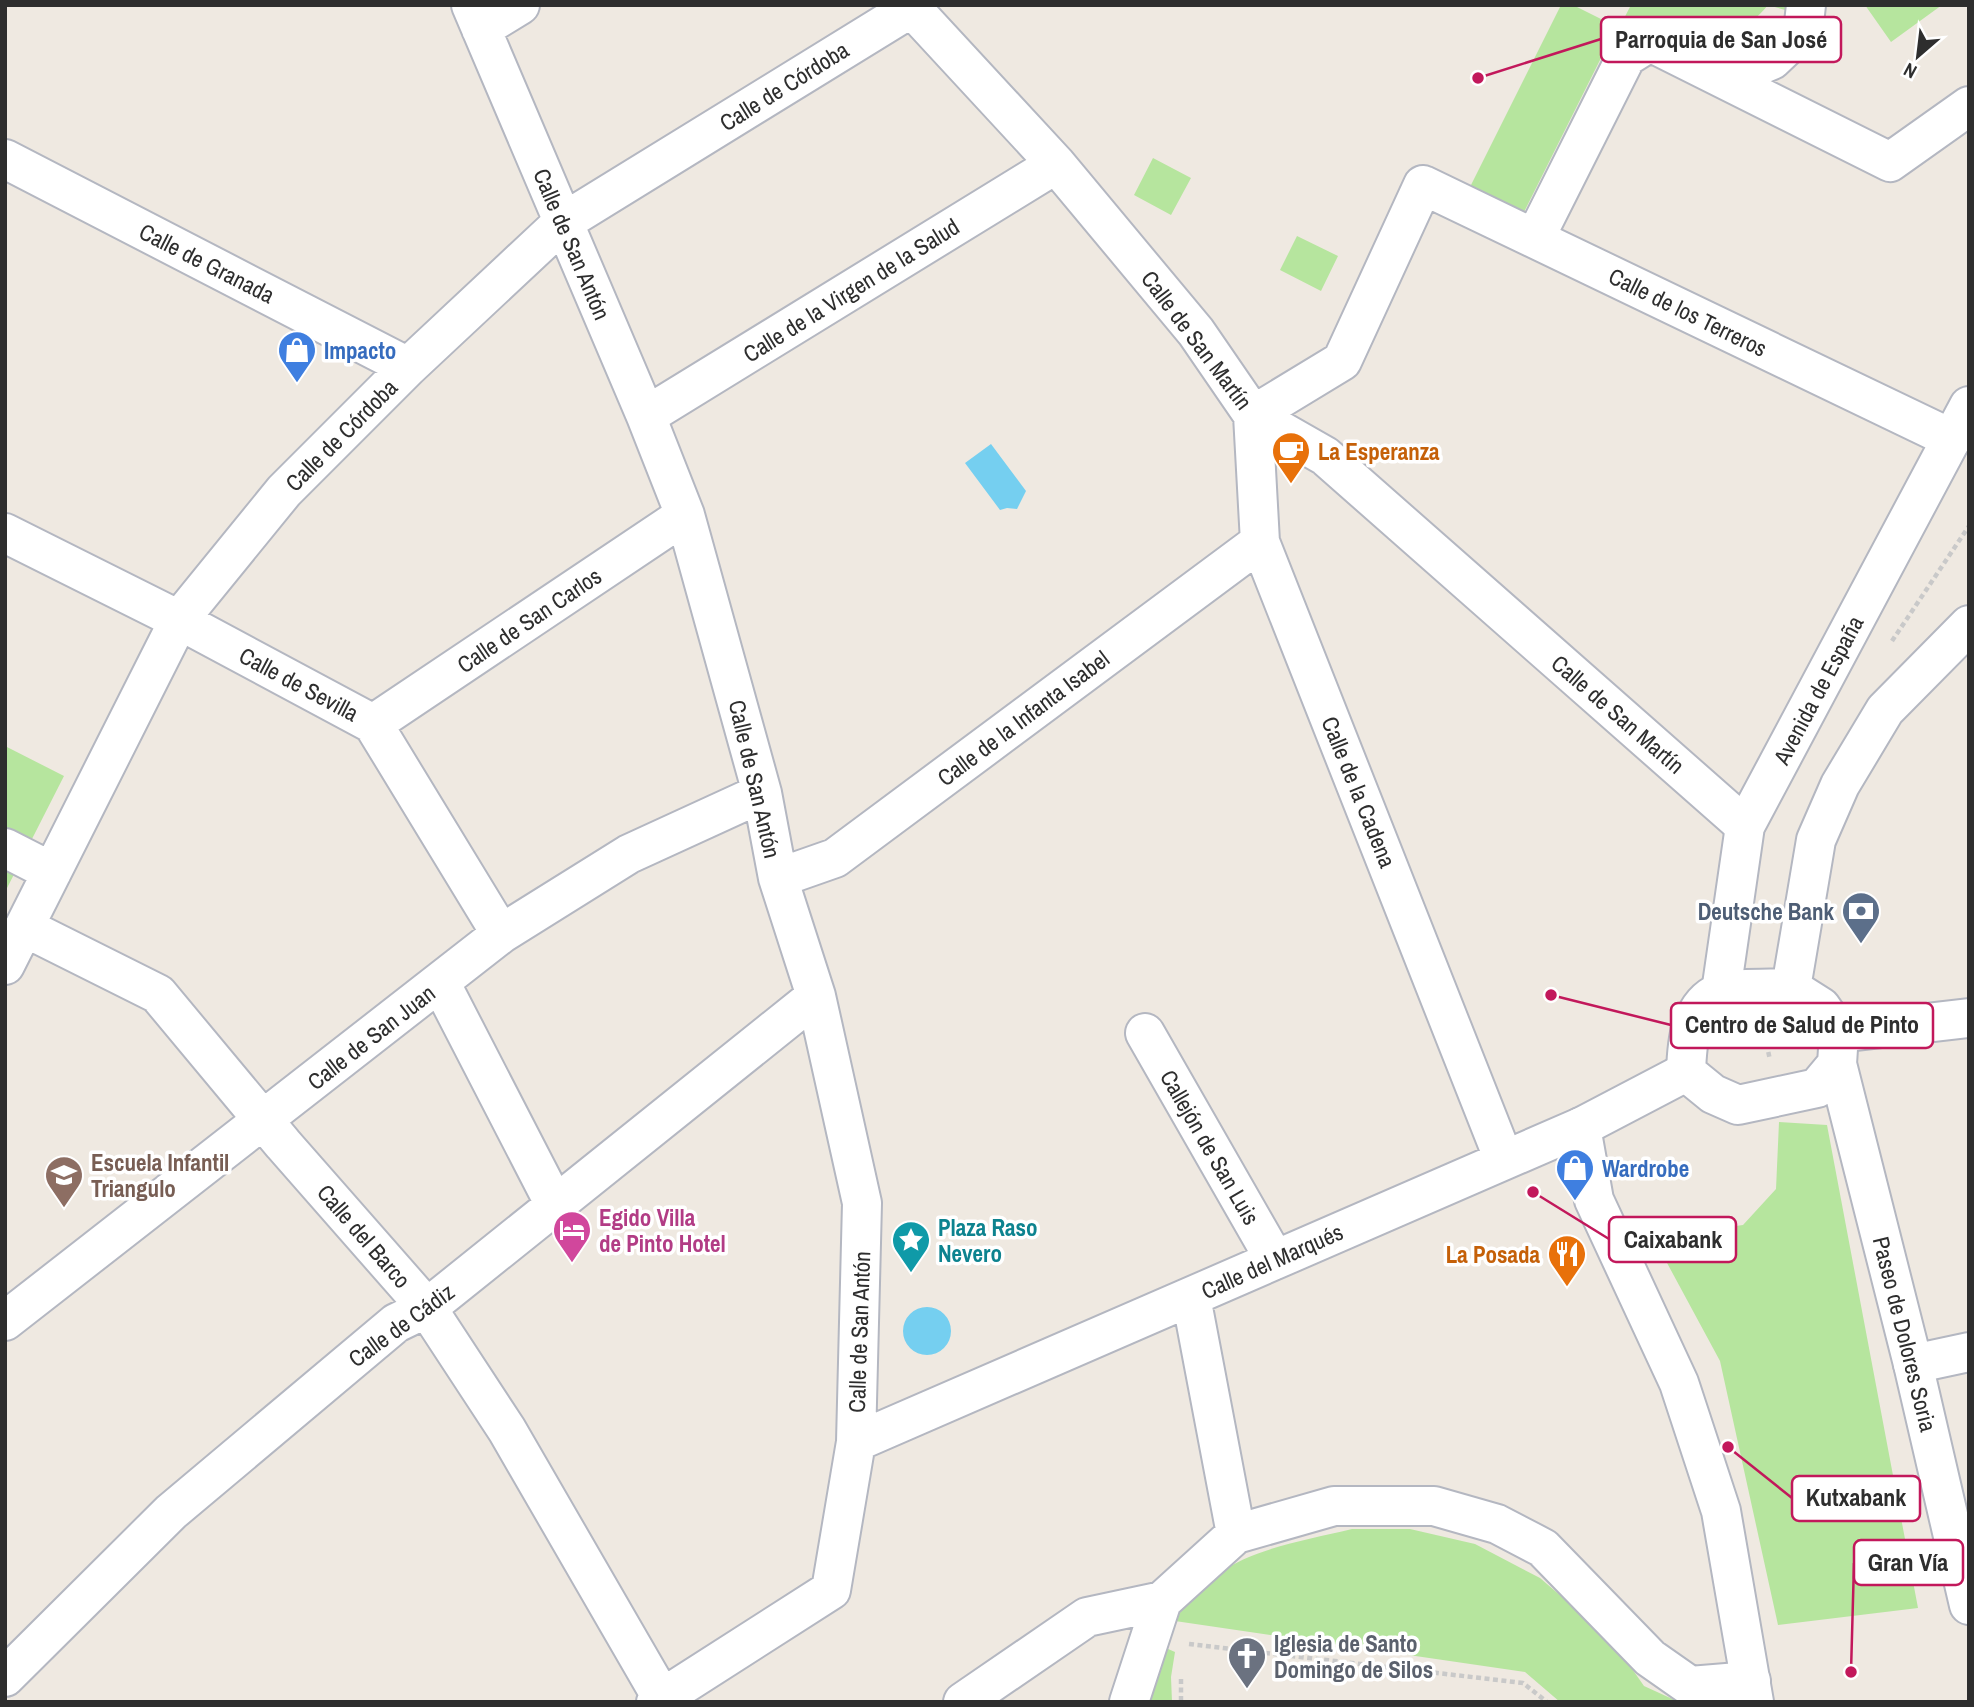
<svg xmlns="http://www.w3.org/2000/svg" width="1974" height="1707" viewBox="0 0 1974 1707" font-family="'Archivo Narrow',sans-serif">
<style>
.green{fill:#b6e59e}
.water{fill:#75cff0}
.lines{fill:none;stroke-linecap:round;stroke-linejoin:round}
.street-casing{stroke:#b4b7c1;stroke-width:42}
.secondary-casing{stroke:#b4b7c1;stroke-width:42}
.path{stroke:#c9c9c9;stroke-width:4.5;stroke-dasharray:5 3.5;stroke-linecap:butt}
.street{stroke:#fff;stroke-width:38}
.secondary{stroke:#fff;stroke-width:38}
.labels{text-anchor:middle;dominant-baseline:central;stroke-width:7;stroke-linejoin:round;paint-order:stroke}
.street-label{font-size:23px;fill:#2e2e2e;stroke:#fff}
.shop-label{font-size:23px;font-weight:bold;fill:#366cbe;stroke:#fff;text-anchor:start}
.food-label{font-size:23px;font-weight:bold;fill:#c56008;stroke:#fff;text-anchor:start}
.service-label{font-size:23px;font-weight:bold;fill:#4e5e75;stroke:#fff;text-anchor:end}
.education-label{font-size:23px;font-weight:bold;fill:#785e54;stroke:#fff;text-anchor:start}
.hotel-label{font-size:23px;font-weight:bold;fill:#b23c85;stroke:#fff;text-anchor:start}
.culture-label{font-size:23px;font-weight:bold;fill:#0d838f;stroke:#fff;text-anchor:start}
.worship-label{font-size:23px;font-weight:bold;fill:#5b616d;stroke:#fff;text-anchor:start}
.leader{fill:none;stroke:#c2185b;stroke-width:2.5}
.callout-dot{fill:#c2185b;stroke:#fff;stroke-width:2.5}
.callout{fill:#fff;stroke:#c2185b;stroke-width:2.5}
.callout-label{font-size:24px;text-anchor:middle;font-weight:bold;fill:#2e2e2e}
</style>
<rect width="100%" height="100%" fill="#efe9e1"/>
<path class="green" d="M1561,5H1573L1619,28L1631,5H1785V10L1768,5C1732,48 1699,48 1652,23L1646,34L1630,42L1613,34L1522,216L1469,189Z
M1865,5H1942L1891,42Z
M1153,158L1191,178L1171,215L1134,195Z
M1297,236L1338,256L1321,291L1280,270Z
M5,746L64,776L5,892Z
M1779,1122L1827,1125L1918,1608L1778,1625L1720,1361L1653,1237L1743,1225L1776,1189Z
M1352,1529H1410L1475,1544L1540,1578L1612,1640L1644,1686L1679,1702H1560L1525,1672L1175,1621C1211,1554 1285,1545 1352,1529Z
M1159,1645L1175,1652L1171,1677L1172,1702H1150Z"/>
<path class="water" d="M991,444L1026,491L1017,509L1007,508L1000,510L965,463Z
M903 1331a24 24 0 1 1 48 0a24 24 0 1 1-48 0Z"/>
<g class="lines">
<defs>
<path id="street" d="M471,5L646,416L685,515L762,793L778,878L816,996L862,1203L856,1442L831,1590L656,1702
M909,5L1056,164L1196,332L1253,415L1325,456L1745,826
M481,29L520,5
M1708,65L1746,71L1772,60L1791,42L1804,23L1806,5
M5,159L408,367
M1535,238L1626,57L1650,42L1890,162L1969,106
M646,416L1056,164
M5,533L179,620L373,724L501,934
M373,724L685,515
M5,848L52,872
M778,878L835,858L1260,542
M24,927L158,994L283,1144L427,1308L507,1430L662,1698
M5,965L179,620L284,491L408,367L562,223L911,8
M440,982L555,1205
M1145,1033L1275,1260
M1839,1033L1969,1018
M1504,1160L1260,542L1253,415L1342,361L1423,185L1952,439
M1191,1297L1236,1534
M5,1321L501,934L629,854L762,793
M1913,1364L1969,1352
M856,1442L1581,1127L1686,1072
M5,1677L171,1512L396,1323L427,1308L816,996
M963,1702L1087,1617L1162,1601L1236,1534L1334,1506H1434L1497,1524L1543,1548L1650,1658L1690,1686L1751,1681
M1129,1702L1162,1601"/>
<path id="secondary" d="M1791,988L1821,1007L1839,1033L1837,1064L1817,1088L1738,1105L1713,1094L1686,1072C1687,1044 1689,1005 1720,992C1730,988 1777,989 1791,988Z
M1791,988L1816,840L1840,785L1885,710L1969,625
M1721,992L1745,826L1969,406
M1837,1064L1913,1364L1969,1605
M1581,1127L1594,1200L1679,1383L1721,1511L1754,1702"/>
</defs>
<use href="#street" class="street-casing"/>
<use href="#secondary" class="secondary-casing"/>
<path class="path" d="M1892,641L1969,526
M1763,1027L1770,1060
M1189,1644L1523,1683L1547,1702
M1181,1679V1702"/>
<use href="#street" class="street"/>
<use href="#secondary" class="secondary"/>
</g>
<defs>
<symbol id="shop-pin" viewBox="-11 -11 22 30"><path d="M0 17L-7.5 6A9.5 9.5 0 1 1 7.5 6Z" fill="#3f7fe0" stroke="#fff"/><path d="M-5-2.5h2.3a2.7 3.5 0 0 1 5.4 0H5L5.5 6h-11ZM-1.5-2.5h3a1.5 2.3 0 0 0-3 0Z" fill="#fff"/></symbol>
<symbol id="cafe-pin" viewBox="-11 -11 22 30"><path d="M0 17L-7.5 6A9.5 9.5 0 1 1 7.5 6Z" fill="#e8710a" stroke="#fff"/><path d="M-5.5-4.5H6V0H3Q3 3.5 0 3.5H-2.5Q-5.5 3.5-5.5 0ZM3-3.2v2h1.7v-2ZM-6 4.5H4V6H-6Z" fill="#fff"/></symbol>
<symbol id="bank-pin" viewBox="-11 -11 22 30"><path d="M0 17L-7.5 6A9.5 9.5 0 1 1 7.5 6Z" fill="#5c6f8a" stroke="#fff"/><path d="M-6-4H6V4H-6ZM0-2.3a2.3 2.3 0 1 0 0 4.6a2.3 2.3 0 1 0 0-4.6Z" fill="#fff"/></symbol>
<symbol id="school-pin" viewBox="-11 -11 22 30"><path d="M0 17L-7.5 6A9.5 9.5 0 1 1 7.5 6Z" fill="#8d6e63" stroke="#fff"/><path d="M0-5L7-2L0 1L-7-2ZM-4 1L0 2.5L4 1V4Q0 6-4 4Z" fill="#fff"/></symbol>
<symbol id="hotel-pin" viewBox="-11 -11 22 30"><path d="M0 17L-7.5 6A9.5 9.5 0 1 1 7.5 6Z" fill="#d1479c" stroke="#fff"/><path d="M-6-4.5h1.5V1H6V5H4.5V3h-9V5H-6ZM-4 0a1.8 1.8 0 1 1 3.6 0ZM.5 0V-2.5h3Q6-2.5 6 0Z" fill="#fff"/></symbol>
<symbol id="sight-pin" viewBox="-11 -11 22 30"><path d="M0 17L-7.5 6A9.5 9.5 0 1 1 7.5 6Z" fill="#0f9aa8" stroke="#fff"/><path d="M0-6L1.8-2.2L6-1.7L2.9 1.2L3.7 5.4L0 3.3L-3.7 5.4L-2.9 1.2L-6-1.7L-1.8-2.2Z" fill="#fff"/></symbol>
<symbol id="restaurant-pin" viewBox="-11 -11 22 30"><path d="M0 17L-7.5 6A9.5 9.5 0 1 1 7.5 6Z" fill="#e8710a" stroke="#fff"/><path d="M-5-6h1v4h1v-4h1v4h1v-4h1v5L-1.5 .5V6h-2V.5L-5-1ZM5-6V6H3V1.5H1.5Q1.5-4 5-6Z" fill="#fff"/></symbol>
<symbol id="church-pin" viewBox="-11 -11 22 30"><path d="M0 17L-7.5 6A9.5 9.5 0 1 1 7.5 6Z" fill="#6b7280" stroke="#fff"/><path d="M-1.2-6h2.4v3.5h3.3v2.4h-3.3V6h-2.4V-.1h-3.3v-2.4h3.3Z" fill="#fff"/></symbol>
</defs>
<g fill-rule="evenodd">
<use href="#shop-pin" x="275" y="328" width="44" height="60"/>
<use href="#cafe-pin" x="1269" y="429" width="44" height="60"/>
<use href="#bank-pin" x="1839" y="889" width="44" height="60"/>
<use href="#shop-pin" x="1553" y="1146" width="44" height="60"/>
<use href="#school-pin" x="42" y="1153" width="44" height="60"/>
<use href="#hotel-pin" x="550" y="1208" width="44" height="60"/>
<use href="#sight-pin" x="889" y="1218" width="44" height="60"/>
<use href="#restaurant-pin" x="1545" y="1232" width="44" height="60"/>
<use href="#church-pin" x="1225" y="1634" width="44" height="60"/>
</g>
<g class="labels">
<g class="street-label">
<text transform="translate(784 86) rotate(-32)">Calle de Córdoba</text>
<text transform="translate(572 244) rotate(67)">Calle de San Antón</text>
<text transform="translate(207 263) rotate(27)">Calle de Granada</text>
<text transform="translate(851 290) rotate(-32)">Calle de la Virgen de la Salud</text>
<text transform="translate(1688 312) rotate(26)">Calle de los Terreros</text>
<text transform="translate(1197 340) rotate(53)">Calle de San Martín</text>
<text transform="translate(341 435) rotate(-45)">Calle de Córdoba</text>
<text transform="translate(529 620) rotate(-34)">Calle de San Carlos</text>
<text transform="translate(299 684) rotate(28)">Calle de Sevilla</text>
<text transform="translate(1818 690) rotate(-62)">Avenida de España</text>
<text transform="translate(1618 714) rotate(41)">Calle de San Martín</text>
<text transform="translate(1023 718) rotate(-37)">Calle de la Infanta Isabel</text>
<text transform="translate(755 779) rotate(77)">Calle de San Antón</text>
<text transform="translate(1359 792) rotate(68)">Calle de la Cadena</text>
<text transform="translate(371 1037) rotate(-38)">Calle de San Juan</text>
<text transform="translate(1210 1147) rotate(60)">Callejón de San Luis</text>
<text transform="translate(364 1236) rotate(49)">Calle del Barco</text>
<text transform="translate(1272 1261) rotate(-24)">Calle del Marqués</text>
<text transform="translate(401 1325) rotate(-36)">Calle de Cádiz</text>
<text transform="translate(859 1332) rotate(-88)">Calle de San Antón</text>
<text transform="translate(1905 1334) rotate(76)">Paseo de Dolores Soria</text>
</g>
<g class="shop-label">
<text x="324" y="350">Impacto</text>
<text x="1602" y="1168">Wardrobe</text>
</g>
<g class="food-label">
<text x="1318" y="451">La Esperanza</text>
<text x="1540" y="1254" text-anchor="end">La Posada</text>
</g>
<g class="service-label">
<text x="1834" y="911">Deutsche Bank</text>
</g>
<g class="education-label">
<text x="91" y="1162">Escuela Infantil<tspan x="91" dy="26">Triangulo</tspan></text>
</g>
<g class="hotel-label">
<text x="599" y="1217">Egido Villa<tspan x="599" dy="26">de Pinto Hotel</tspan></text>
</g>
<g class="culture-label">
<text x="938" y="1227">Plaza Raso<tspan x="938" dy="26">Nevero</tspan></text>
</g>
<g class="worship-label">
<text x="1274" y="1643">Iglesia de Santo<tspan x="1274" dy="26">Domingo de Silos</tspan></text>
</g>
</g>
<path class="leader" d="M1478 78L1601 39M1551 995L1671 1025M1533 1192L1609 1239M1728 1447L1792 1498M1851 1672L1854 1563"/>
<g class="callout-dot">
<circle cx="1478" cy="78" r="7"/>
<circle cx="1551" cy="995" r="7"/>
<circle cx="1533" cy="1192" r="7"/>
<circle cx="1728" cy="1447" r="7"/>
<circle cx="1851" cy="1672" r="7"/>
</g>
<g class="callout">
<rect x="1601" y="17" width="240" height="45" rx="7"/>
<rect x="1671" y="1003" width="262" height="45" rx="7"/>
<rect x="1609" y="1217" width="127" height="45" rx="7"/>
<rect x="1792" y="1476" width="128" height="45" rx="7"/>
<rect x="1854" y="1540" width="109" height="45" rx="7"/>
</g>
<g class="callout-label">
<text x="1721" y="48">Parroquia de San José</text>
<text x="1802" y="1033">Centro de Salud de Pinto</text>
<text x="1673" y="1248">Caixabank</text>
<text x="1856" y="1506">Kutxabank</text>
<text x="1908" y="1571">Gran Vía</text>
</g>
<rect width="1974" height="1707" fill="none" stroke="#2e2e2e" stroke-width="14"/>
<g transform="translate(1918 56) rotate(208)" stroke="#ffffff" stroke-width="5" paint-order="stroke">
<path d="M0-5L12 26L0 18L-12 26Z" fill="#2e2e2e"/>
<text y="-10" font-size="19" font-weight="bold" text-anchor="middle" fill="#2e2e2e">N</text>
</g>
</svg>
